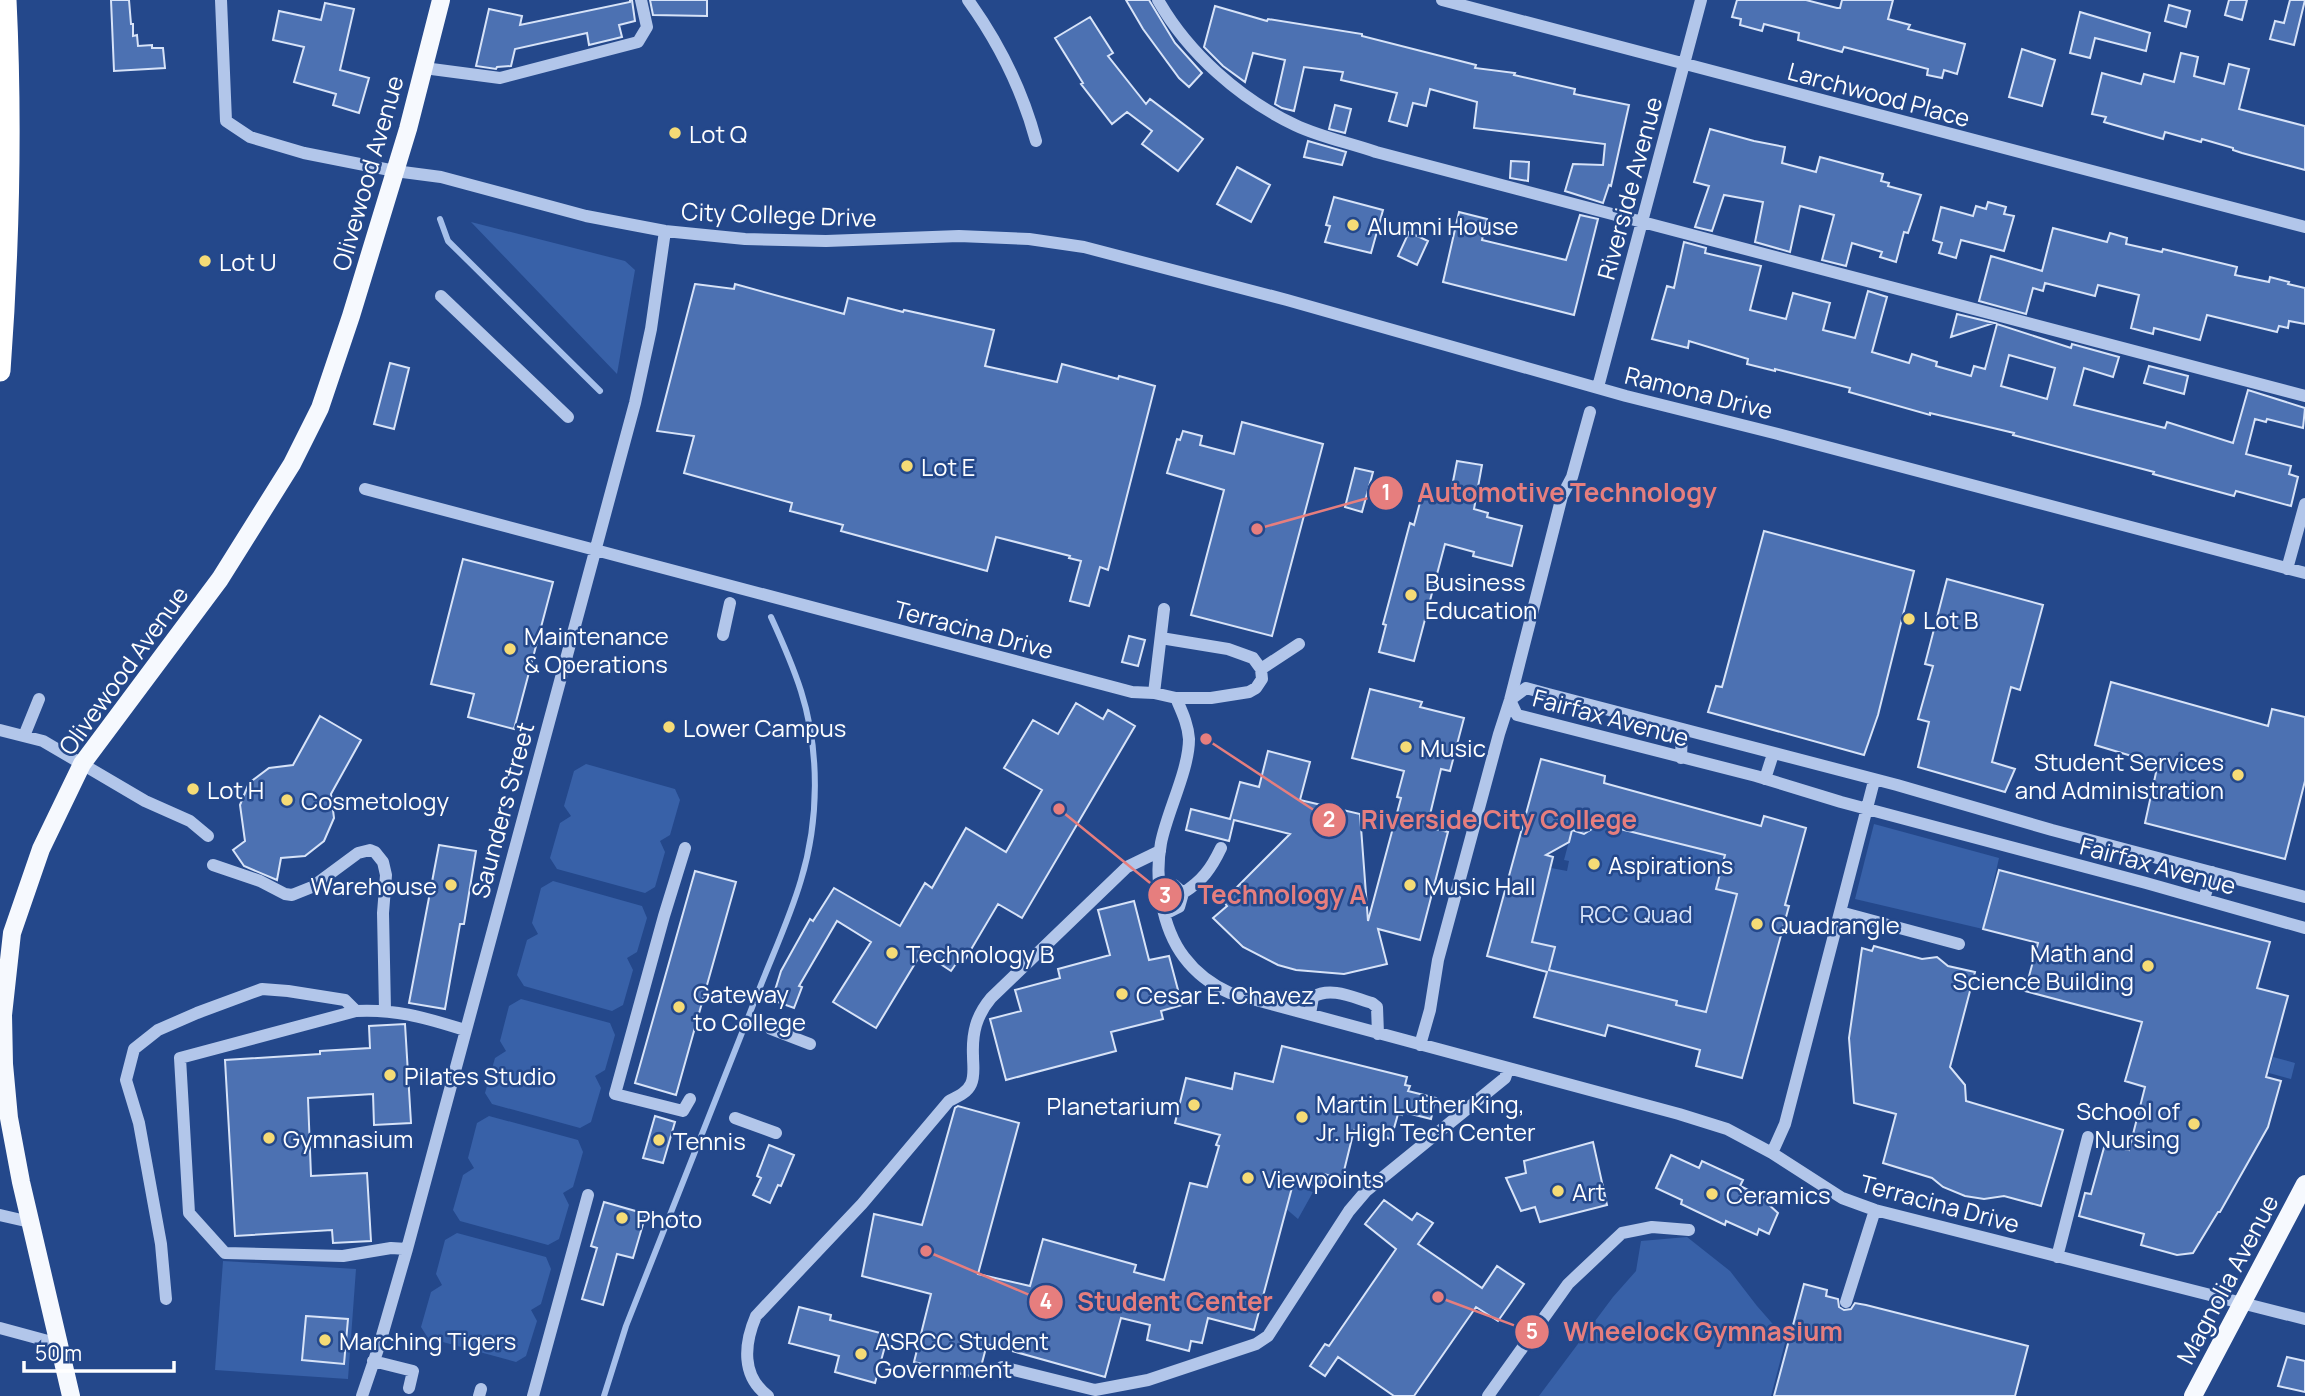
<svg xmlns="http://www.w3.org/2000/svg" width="2305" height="1396" viewBox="0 0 2305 1396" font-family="Manrope,sans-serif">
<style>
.green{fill:#3861a8}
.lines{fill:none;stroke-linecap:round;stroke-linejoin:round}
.stream{stroke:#a6c0eb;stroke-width:6}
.building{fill:#4c71b2;stroke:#d7e3f8;stroke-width:2;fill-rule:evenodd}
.minor{stroke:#b2c6ea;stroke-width:12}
.major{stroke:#f6f9fe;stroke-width:18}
.highway{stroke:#fff;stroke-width:21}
.poi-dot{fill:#f5db76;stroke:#24488b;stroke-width:2.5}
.labels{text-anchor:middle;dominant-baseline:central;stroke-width:5;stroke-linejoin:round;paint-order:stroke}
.street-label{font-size:24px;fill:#fff;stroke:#24488b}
.poi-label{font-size:24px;fill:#fff;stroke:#24488b;text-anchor:start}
.park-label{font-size:24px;fill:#d7e3f8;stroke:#24488b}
.leader{fill:none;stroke:#e67e7e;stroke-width:2.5}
.callout-dot{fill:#e67e7e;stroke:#24488b;stroke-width:2.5}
.mark-label{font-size:21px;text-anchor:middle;font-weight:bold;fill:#fff}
.callout-label{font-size:26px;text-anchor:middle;font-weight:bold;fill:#e67e7e;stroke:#24488b;stroke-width:5;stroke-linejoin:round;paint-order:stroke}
</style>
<rect width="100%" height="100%" fill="#24488b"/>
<path class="green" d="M471,222L625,261L635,270L617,374Z
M586,764L675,789L680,800L670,835L660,841L665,852L655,887L645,893L557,869L550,858L560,823L571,816L564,806L574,771Z
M1596,823L1725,855L1716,888L1737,894L1706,1012L1676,1005L1677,1001L1549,970L1555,948L1532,941L1551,868L1567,871L1569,861L1564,860L1572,830L1584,833Z
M1874,824L1999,858L1983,929L1855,899Z
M553,881L642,906L647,918L637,952L627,958L633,970L623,1005L612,1011L524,986L517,975L527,940L538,934L532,923L541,888Z
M521,999L610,1023L615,1035L605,1070L595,1076L601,1088L591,1122L580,1128L492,1104L485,1093L495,1058L506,1051L500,1041L509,1006Z
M2273,1057L2295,1063L2291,1079L2269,1073Z
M489,1116L578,1140L583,1152L573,1187L563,1193L569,1205L559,1239L548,1245L460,1221L453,1210L463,1175L474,1168L468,1158L477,1123Z
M1294,1186L1313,1192L1298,1219L1284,1207Z
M457,1233L546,1257L551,1269L541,1304L531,1310L537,1321L526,1356L516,1362L428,1338L421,1327L431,1292L442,1285L436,1274L445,1240Z
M1687,1237L1730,1271L1757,1306L1786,1339L1771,1396H1539L1613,1297L1636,1271L1641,1241Z
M223,1261L356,1269L348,1379L215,1370Z"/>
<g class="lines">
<path class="stream" d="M440,219L448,241L600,391
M755,1000C770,960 789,921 801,880C819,821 820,751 801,691C793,666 782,641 771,617
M604,1396L626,1326L753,1005"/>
</g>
<path class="building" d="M111,0H129L131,24H133V36L137,35L138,46L152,45V48H163L165,68L114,71Z
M630,0H632L635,21L619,25L622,37L589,45L587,33L515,49L511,66L497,67L496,69L476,66L489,9L522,16L520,25L630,2Z
M650,0H707V16L653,15Z
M1126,0H1149L1175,43L1202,73L1189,87L1179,78L1143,29Z
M1737,0H1806L1837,8H1840L1842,0H1893L1888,19L1910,25L1908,29L1965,44L1957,74L1944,70L1942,78L1927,75L1928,69L1890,59L1844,47L1842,52L1798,40L1799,33L1764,24L1762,31L1740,25L1741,19L1732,17Z
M2229,0H2247L2242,20L2225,15Z
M2290,0H2305L2294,45L2270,39L2275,21L2284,23Z
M325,3L354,9L340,70L369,78L359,113L333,105L336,94L294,82L304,47L273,40L279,11L321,20Z
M2169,5L2190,11L2186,27L2165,21Z
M1215,6L1267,21L1268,19L1362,34V36L1476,65L1475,68L1515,73L1514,75L1575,89L1574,94L1629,105L1611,186L1609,185L1603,203L1565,191L1573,164L1603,165L1605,144L1474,128L1477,102L1430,89L1426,106L1413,103L1407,126L1389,121L1397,93L1341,80L1343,72L1304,67L1294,111L1282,108L1275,104L1285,60L1253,53L1245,82L1223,66L1204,47Z
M2080,12L2150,33L2146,51L2095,38L2090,58L2070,53Z
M1090,17L1113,53L1108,56L1146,104L1150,99L1203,139L1178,171L1142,144L1152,131L1127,112L1112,124L1081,84L1083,83L1055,38Z
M2022,49L2055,60L2042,106L2009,97Z
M2181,53L2198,57L2194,76L2224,84L2229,64L2249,69L2239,109L2305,126V170L2242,153L2233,150V148L2202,139L2201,142L2165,132L2163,139L2104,122L2106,117L2092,114L2102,73L2141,84L2144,74L2174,82Z
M1335,105L1351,109L1345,133L1329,129Z
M1710,129L1754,141L1785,147L1782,163L1816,172L1820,157L1883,174L1881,181L1889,183L1888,186L1921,195L1908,233L1904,232L1896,262L1880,257L1882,252L1852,243L1846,266L1822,260L1834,215L1800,206L1790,252L1755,242L1763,202L1724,195L1712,231L1695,227L1709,186L1694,182Z
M1308,141L1346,152L1342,165L1304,157Z
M1511,161L1529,162L1528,181L1510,178Z
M1237,167L1270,185L1251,222L1217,204Z
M1334,197L1383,210L1371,253L1325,242L1330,226L1326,225Z
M1988,202L2006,207L2004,214L2014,216L2004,251L1961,240L1956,258L1939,253L1942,243L1933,240L1941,207L1973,216L1976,206L1986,209Z
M1459,212L1487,219L1482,240L1566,260L1580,215L1598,219L1574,315L1443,282Z
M2053,228L2107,242L2110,233L2127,238L2126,244L2162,252L2163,249L2237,267L2235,275L2269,282L2270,277L2289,282L2288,284L2305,288V324L2289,321L2288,328L2279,326L2277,332L2207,315L2200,340L2154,328L2153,334L2131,328L2139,295L2098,285L2095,296L2045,283L2043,291L2033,288L2026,314L1979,301L1991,256L2042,271Z
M1409,232L1428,241L1417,265L1398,256Z
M1684,242L1706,248L1705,253L1761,266L1750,310L1786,319L1793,293L1830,303L1823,330L1855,338L1868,291L1887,297L1872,352L1909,363L1912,354L1937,362L1936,366L1971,376L1974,366L1985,369L1997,324L2071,348L2072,344L2119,357L2113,377L2084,368L2074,405L2165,428L2167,422L2233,443L2248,390L2305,408L2303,428L2267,419L2266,422L2255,419L2246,454L2291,466L2289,474L2298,477L2291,506L2236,491L2234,496L2153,474L2154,472L2013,435L2014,433L1930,413V415L1849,392L1850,388L1775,369V371L1747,364L1748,359L1689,341L1688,348L1652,339L1667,286L1674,288ZM2009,355L2055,368L2047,399L2001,386Z
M695,284L734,289L735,284L844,314L848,298L903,312L904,310L994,330L985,366L1057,382L1062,364L1118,379L1119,376L1155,386L1108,570L1100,567L1089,606L1070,601L1081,561L1069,558L1070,556L996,537L987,571L841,531L843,525L790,511L792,503L684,473L694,436L657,431Z
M1957,314L1994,323L1951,337Z
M390,363L409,368L394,429L374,424Z
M2149,366L2188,376L2184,394L2144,383Z
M1242,422L1323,444L1272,636L1191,615L1224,490L1167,473L1177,439L1180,440L1183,431L1202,436L1200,445L1234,454Z
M1457,461L1482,465L1474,509L1488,513L1487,517L1522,526L1512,566L1473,556L1474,552L1445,544L1414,661L1379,652L1386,625L1383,624L1410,523L1414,525L1422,495L1449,502Z
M1355,468L1373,472L1362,512L1345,507Z
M1764,531L1914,571L1878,715L1864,755L1708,712L1716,686L1722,687Z
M463,559L553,582L514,729L468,717L474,694L431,684Z
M1947,579L2043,605L2020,690L2011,687L1992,762L2015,769L2005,792L1918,767L1929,722L1918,719L1933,666L1925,664Z
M1129,636L1145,640L1138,666L1122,662Z
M2111,682L2268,726L2272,709L2305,717V781L2285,859L2145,823L2157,768L2154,767L2155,763L2095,745Z
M1370,689L1422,702L1420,707L1464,718L1450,771L1441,769L1427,827L1448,832L1420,940L1378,929L1387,964L1344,974L1296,970L1278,965L1243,947L1213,918L1227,906L1223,901L1290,834L1234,820L1229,841L1186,830L1191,809L1230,819L1240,782L1259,787L1268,751L1310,762L1300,800L1360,814L1368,921L1401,798L1397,797L1404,771L1352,758Z
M1076,703L1103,719L1108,710L1135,726L1022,918L998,904L963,963L958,961L951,971L922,952L876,1028L833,1002L871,942L837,921L799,986L802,987L794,1008L772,1000L781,971L796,944L810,919L813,921L834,888L900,926L925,883L932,888L966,828L1006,852L1042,790L1004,768L1033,720L1058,734Z
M320,716L361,740L331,794L334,818L324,841L305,856L281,858L277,880L244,866L233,850L245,841L240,805L249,783L269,768L293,765Z
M1541,759L1605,776L1604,783L1761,826L1764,816L1806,828L1785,905L1789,906L1742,1078L1696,1066L1700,1050L1608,1025L1605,1036L1534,1017L1547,972L1487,956ZM1600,824L1725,855L1716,889L1737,894L1706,1012L1676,1005L1677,1001L1549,970L1555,947L1532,942L1553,857L1546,855L1569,842L1572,830L1584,834Z
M439,845L476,851L464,924H460L445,1009L409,1003Z
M1999,870L2270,942L2257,988L2288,996L2266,1077L2281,1081L2268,1127L2220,1212H2218L2193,1253L2177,1255L2141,1245L2144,1234L2079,1216L2085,1193L2091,1194L2105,1144L2129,1150L2145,1087L2125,1081L2142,1022L2025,991L2038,943L1983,929Z
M695,871L736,882L676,1095L635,1083Z
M1134,901L1149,960L1169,956L1182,1005L1161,1011L1163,1019L1111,1032L1116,1051L1006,1080L990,1019L1021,1011L1015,990L1060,978L1058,969L1110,955L1098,910Z
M1874,946L1922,959L1937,957L1948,966L1975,972L1950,1067L1965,1085L1966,1101L2063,1130L2041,1206L2004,1196L1984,1199L1965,1196L1943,1187L1932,1178L1883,1163L1896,1114L1854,1103L1849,1038L1862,948L1872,951Z
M405,1024L411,1123L374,1125L373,1094L308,1098L311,1176L367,1173L371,1241L333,1243L332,1230L235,1236L225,1060L320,1054V1051L370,1048L369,1026Z
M1282,1046L1407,1077L1405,1085L1410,1086L1408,1091L1436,1098L1431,1119L1403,1112L1402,1115L1398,1114L1391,1139L1354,1130L1342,1179L1324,1174L1321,1187L1294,1180L1254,1330L1208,1318L1202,1343L1191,1341L1189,1351L1147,1340L1150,1325L1121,1318L1105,1377L987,1344L978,1378L914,1362L931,1294L862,1276L874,1214L922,1225L955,1108L958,1106L1019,1123L978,1274L1030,1286L1043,1239L1136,1265L1134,1272L1164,1280L1190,1183L1207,1187L1219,1146L1216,1145L1220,1135L1175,1123L1186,1078L1232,1089L1235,1073L1273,1082Z
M655,1116L675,1122L663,1163L643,1158Z
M1593,1142L1607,1205L1540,1222L1535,1207L1521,1211L1506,1178L1526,1173L1524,1161Z
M769,1145L794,1155L781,1186L778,1185L770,1203L753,1195L761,1178L757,1176Z
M1671,1155L1699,1168L1702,1161L1743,1180L1740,1186L1769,1200L1767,1203L1778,1213L1769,1234L1759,1229L1757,1235L1726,1221L1725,1225L1681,1204L1682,1200L1656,1188Z
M1384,1200L1412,1220L1417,1213L1433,1223L1418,1244L1482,1288L1497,1266L1524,1284L1498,1321L1476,1307L1414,1396H1394L1338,1357L1325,1376L1310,1366L1325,1344L1329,1346L1396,1249L1365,1224Z
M604,1202L646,1214L633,1258L617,1254L603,1305L582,1299L597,1248L591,1246Z
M1804,1284L1827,1290L1826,1296L1838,1299L1839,1307L1844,1310L1851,1309L1855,1303L1866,1305L2028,1346L2015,1396H1774Z
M799,1307L831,1315L830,1320L888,1335L875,1383L835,1372L839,1356L789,1343Z
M306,1316L348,1319L344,1364L302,1360Z
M2287,1357L2305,1361V1392L2278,1386Z"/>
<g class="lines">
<path class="minor" d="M221,0L226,121L250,137L304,153L395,171L441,177L586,216L665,231L745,239L826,241L959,236L1029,239L1084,247L1287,300L1626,396L1778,434L2305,573
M968,0C999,43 1022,89 1036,141
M1158,0C1188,53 1240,99 1295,125C1320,137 1350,143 1376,152L2305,396
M1442,0L2305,227
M424,68L500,78L638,42L647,27L641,0
M441,296L568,417
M1598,387L1701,0
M365,489L1132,692L1154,693L1176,698H1211L1249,692L1256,688L1262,679L1261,669
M2287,569L2305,504
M723,635L730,603
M1161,638L1228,649L1253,658L1261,669L1299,644
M1154,693L1164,609
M1176,698C1182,712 1188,724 1189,739C1189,770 1167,812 1161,843C1154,879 1162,928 1184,957C1196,973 1212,985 1230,993L1679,1114L1727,1129L1772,1153L1842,1198L1875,1210L2305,1319
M1510,700L1517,715L1756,776L1841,802L2146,883L2305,928
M1510,700L1526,688L1548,694L1897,785L2052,830L2305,897
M0,730L43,741L145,801L190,821L208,836
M24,736L39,699
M1681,758L1682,730
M1765,779L1773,754
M685,848L664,916L615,1094L683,1111L690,1099
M213,865L260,881L285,894L292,895L312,887L358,853L370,850L375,852L383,862L386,875L383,913L385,1010
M1160,886L1174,885L1183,893
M2204,899L2212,872
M1840,912L1959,944
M1165,914L1179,907L1183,893C1202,881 1211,869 1221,848
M1310,1014L1313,997C1331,986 1354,998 1372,1003L1377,1007L1378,1034
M771,1029L810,1044
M1420,1045L1430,1010L1438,960L1499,734L1510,700L1562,496L1572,477L1590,412
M735,1118L776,1133
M1772,1153L1785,1124L1874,781
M0,1215L30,1222
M407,1249L391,1248L343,1256L225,1253L189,1213L180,1058L356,1011C398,1009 425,1018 465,1030
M2057,1257L2088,1137
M166,1299L161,1244L139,1123L126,1080L134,1049L158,1030L197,1013L262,989L288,991L345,1000L356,1011
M1846,1302L1875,1210
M0,1328L59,1344
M373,1361L413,1371L409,1388
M1002,1367L1095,1390L1148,1380L1256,1344L1268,1336L1349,1211L1366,1191L1505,1078L1508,1069
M362,1396L379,1346L407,1249L635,403L651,329L665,231
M479,1396L481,1389
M533,1396L588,1195
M768,1396C741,1376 744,1344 756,1316L862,1204L949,1101C957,1097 967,1093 971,1084C975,1076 973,1065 973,1056C972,1033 976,1016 991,998L1127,867L1160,851
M1488,1396L1568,1284L1622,1233L1652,1227L1689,1230"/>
<path class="major" d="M71,1396L21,1182L9,1118L4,1064L3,1015L12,933L41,849L82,764L220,579L292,464L320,408L351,316L408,129L441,0
M2193,1396L2305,1184"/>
<path class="highway" d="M0,371C9,248 12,123 6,0"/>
</g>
<g class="poi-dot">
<circle cx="675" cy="133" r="7"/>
<circle cx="1353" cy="225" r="7"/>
<circle cx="205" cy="261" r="7"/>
<circle cx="907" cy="466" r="7"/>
<circle cx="1411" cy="595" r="7"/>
<circle cx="1909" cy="619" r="7"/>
<circle cx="510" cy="649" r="7"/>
<circle cx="669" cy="727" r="7"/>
<circle cx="1406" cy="747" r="7"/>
<circle cx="2238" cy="775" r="7"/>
<circle cx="193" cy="789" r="7"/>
<circle cx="287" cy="800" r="7"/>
<circle cx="1594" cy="864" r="7"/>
<circle cx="451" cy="885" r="7"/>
<circle cx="1410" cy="885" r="7"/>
<circle cx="1757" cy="924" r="7"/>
<circle cx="892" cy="953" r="7"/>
<circle cx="2148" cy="966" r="7"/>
<circle cx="1122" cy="994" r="7"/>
<circle cx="679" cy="1007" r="7"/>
<circle cx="390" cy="1075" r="7"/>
<circle cx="1194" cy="1105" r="7"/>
<circle cx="1302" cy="1117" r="7"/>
<circle cx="2194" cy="1124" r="7"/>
<circle cx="269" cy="1138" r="7"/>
<circle cx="659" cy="1140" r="7"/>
<circle cx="1248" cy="1178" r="7"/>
<circle cx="1558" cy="1191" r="7"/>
<circle cx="1712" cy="1194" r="7"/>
<circle cx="622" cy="1218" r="7"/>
<circle cx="325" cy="1340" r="7"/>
<circle cx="861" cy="1354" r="7"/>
</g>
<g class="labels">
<g class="street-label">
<text transform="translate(1879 94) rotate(15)">Larchwood Place</text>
<text transform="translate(367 173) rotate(-74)">Olivewood Avenue</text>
<text transform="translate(1629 188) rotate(-75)">Riverside Avenue</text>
<text transform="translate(779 214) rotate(2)">City College Drive</text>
<text transform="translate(1699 392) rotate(14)">Ramona Drive</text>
<text transform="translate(974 629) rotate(15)">Terracina Drive</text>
<text transform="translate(123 670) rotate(-54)">Olivewood Avenue</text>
<text transform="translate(1611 717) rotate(15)">Fairfax Avenue</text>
<text transform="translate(502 810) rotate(-75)">Saunders Street</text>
<text transform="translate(2158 865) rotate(15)">Fairfax Avenue</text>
<text transform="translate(1940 1203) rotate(15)">Terracina Drive</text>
<text transform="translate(2227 1279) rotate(-62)">Magnolia Avenue</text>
</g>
<g class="poi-label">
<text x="689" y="133">Lot Q</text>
<text x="1367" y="225">Alumni House</text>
<text x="219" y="261">Lot U</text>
<text x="921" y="466">Lot E</text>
<text x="1425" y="581">Business<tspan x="1425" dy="28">Education</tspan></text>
<text x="1923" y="619">Lot B</text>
<text x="524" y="635">Maintenance<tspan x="524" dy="28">&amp; Operations</tspan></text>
<text x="683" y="727">Lower Campus</text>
<text x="1420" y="747">Music</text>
<text x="2224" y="761" text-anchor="end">Student Services<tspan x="2224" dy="28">and Administration</tspan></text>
<text x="207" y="789">Lot H</text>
<text x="301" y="800">Cosmetology</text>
<text x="1608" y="864">Aspirations</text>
<text x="437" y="885" text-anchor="end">Warehouse</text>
<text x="1424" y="885">Music Hall</text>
<text x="1771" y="924">Quadrangle</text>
<text x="2134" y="952" text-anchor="end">Math and<tspan x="2134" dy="28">Science Building</tspan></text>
<text x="906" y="953">Technology B</text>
<text x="693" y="993">Gateway<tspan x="693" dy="28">to College</tspan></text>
<text x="1136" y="994">Cesar E. Chavez</text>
<text x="404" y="1075">Pilates Studio</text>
<text x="1316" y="1103">Martin Luther King,<tspan x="1316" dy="28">Jr. High Tech Center</tspan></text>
<text x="1180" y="1105" text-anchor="end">Planetarium</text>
<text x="2180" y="1110" text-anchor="end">School of<tspan x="2180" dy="28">Nursing</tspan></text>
<text x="283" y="1138">Gymnasium</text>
<text x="673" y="1140">Tennis</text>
<text x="1262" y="1178">Viewpoints</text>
<text x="1572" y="1191">Art</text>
<text x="1726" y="1194">Ceramics</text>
<text x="636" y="1218">Photo</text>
<text x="339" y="1340">Marching Tigers</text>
<text x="875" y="1340">ASRCC Student<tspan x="875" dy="28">Government</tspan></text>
</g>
<g class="park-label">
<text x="1636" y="913">RCC Quad</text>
</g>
</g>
<path class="leader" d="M1257 529L1386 493M1206 739L1329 820M1059 809L1165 895M926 1251L1046 1302M1438 1297L1532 1332"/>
<g class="callout-dot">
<circle cx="1257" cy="529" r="7"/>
<circle cx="1206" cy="739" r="7"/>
<circle cx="1059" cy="809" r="7"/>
<circle cx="926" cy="1251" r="7"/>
<circle cx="1438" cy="1297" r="7"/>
<circle cx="1386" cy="493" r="18"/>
<circle cx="1329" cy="820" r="18"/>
<circle cx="1165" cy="895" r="18"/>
<circle cx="1046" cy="1302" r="18"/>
<circle cx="1532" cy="1332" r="18"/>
</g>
<g class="mark-label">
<text x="1386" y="500">1</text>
<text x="1329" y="827">2</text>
<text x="1165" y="903">3</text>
<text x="1046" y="1309">4</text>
<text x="1532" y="1339">5</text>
</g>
<g class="callout-label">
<text x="1567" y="502">Automotive Technology</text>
<text x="1499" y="829">Riverside City College</text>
<text x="1282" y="904">Technology A</text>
<text x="1175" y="1311">Student Center</text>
<text x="1703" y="1341">Wheelock Gymnasium</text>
</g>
<path d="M24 1361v10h150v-10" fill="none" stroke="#ffffff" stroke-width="3.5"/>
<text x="35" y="1361" font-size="21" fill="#ffffff" stroke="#24488b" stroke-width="5" paint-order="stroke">50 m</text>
</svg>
